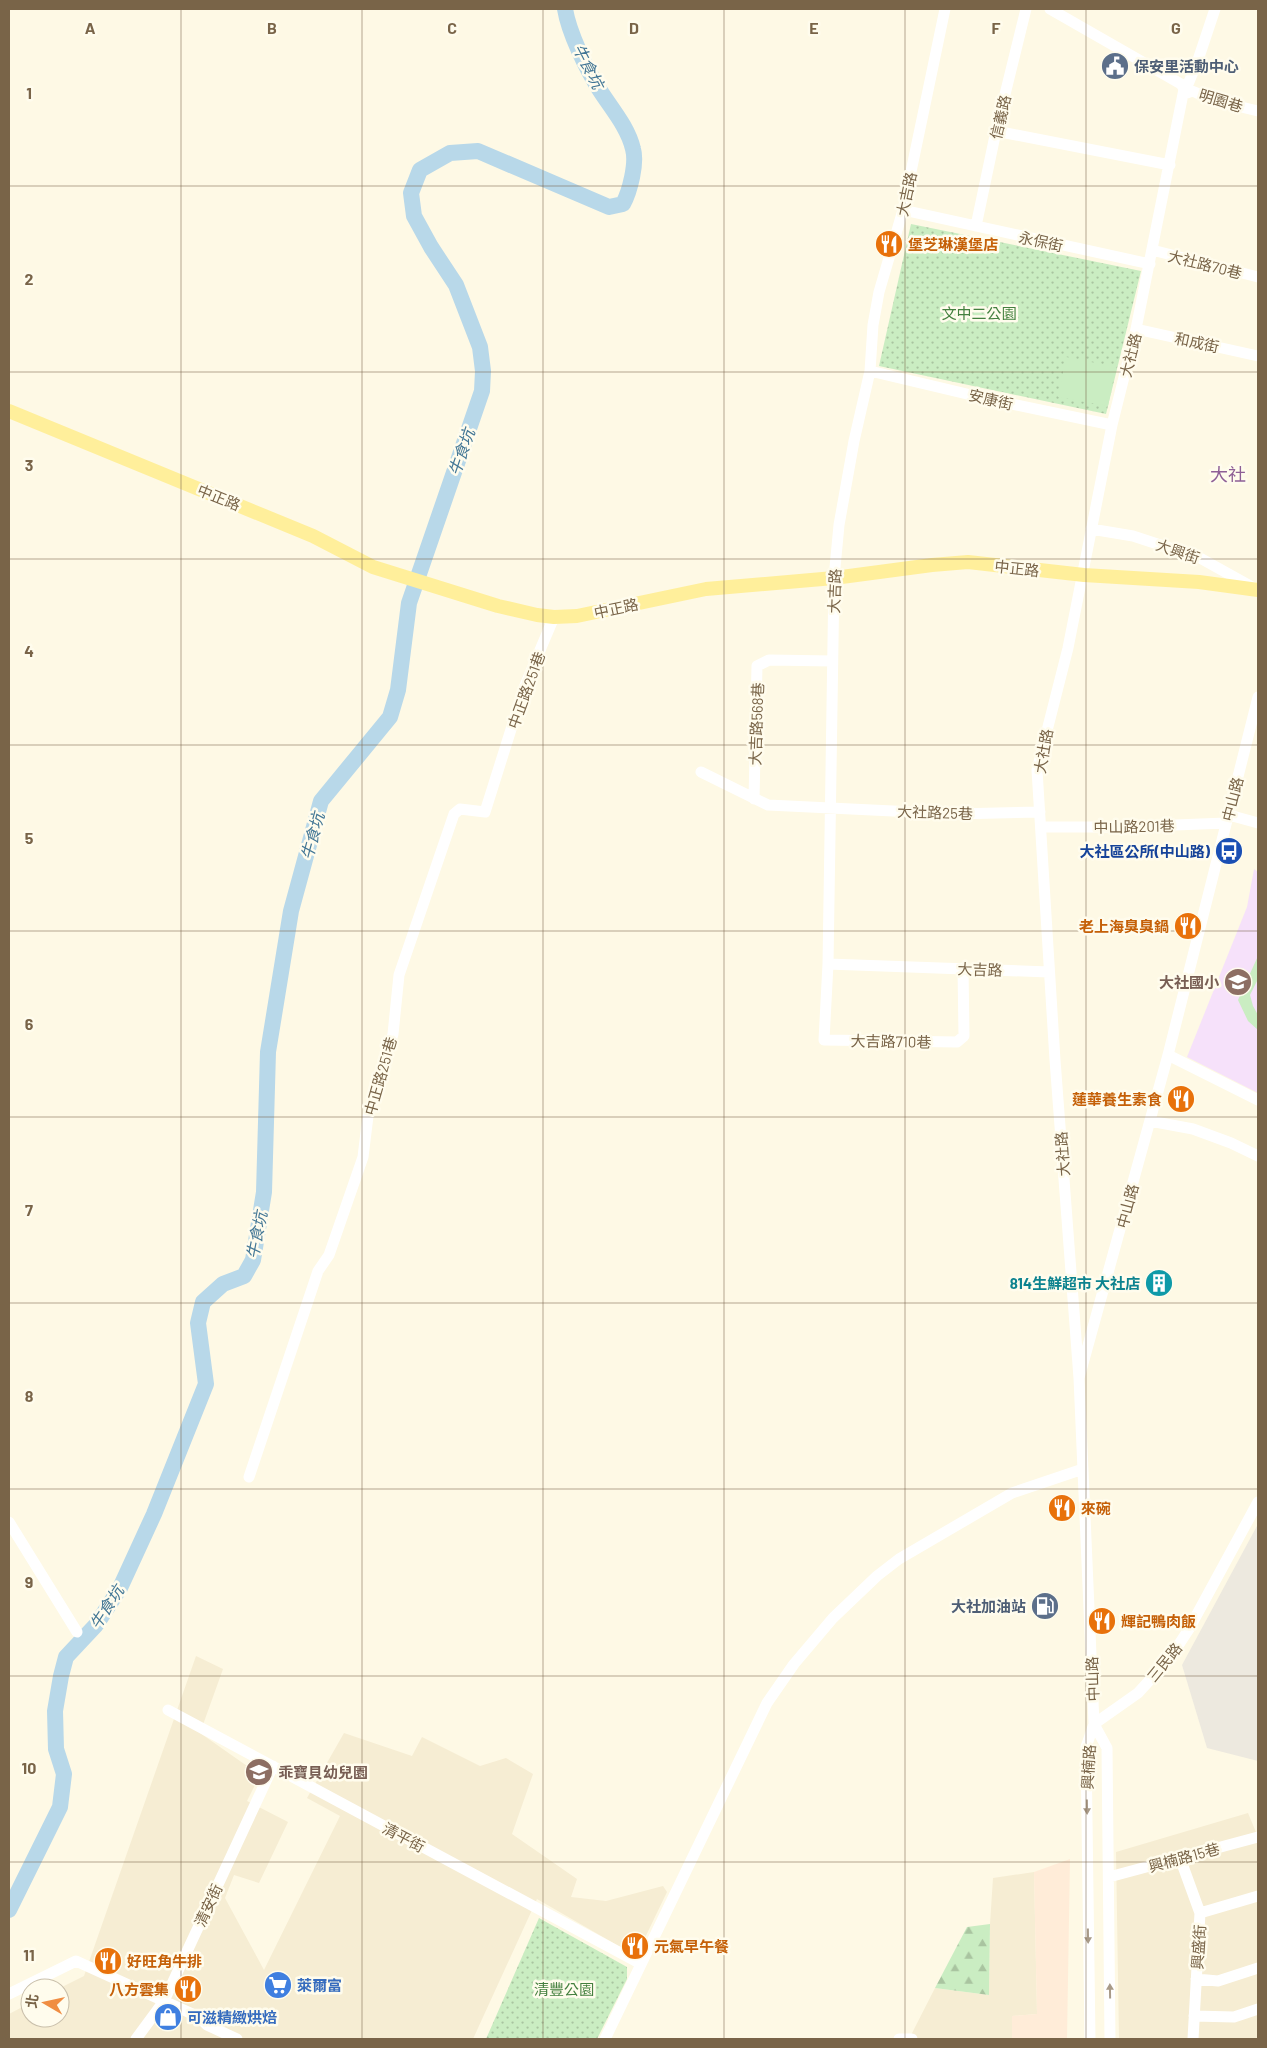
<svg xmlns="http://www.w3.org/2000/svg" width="1267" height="2048" viewBox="0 0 1267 2048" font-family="Barlow,'Noto Sans TC',sans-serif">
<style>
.residential{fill:#f6edd3}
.commercial{fill:#ffecd8}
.industrial{fill:#ede9df}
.education{fill:#f6e1fa}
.grass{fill:url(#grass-dots)}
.forest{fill:url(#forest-firs)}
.garden{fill:#caedc2}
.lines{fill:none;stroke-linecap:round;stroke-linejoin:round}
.river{stroke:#b8d8e9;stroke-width:16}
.minor{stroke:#fff;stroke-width:11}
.major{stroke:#ffef9b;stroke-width:14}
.oneway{fill:#a89a88}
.grid{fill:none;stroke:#796448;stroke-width:1;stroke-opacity:0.55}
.labels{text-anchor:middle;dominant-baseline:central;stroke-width:5;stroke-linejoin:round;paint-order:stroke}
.service-label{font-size:15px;font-weight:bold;fill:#4e5e75;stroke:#fffced;text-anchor:start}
.street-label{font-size:15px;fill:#796448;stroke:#fffced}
.food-label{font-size:15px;font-weight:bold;fill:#c56008;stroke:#fffced;text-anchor:start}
.park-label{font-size:15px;fill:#44803f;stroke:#fffced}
.transit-label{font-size:15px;font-weight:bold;fill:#164399;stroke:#fffced;text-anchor:end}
.education-label{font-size:15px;font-weight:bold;fill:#785e54;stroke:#fffced;text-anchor:end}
.culture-label{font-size:15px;font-weight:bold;fill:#0d838f;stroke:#fffced;text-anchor:end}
.shop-label{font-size:15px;font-weight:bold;fill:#366cbe;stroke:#fffced;text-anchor:start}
.water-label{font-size:16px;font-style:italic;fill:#427695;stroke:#fffced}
.quarter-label{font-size:18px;fill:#8e5f96;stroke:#fffced}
.grid-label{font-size:16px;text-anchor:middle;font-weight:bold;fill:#796448;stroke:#fffced;stroke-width:5;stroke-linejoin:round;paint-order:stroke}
</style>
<defs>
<pattern id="grass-dots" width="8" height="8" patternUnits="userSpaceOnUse" patternTransform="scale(1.25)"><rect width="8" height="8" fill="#caedc2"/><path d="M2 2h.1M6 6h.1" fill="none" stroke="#a9c4a0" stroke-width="1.8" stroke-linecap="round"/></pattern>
<pattern id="forest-firs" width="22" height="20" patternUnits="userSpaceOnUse" patternTransform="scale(1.25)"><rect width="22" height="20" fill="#caedc2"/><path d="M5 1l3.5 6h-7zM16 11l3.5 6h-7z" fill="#a9c4a0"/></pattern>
</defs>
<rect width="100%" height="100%" fill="#fef9e5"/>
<path class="residential" d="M196,1656L223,1669L200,1733L260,1775L247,1801L288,1822L259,1883L234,1875L225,1898L264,1970L340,1816L307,1798L344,1733L412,1756L422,1737L480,1766L506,1758L533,1774L512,1834L577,1879L571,1897L606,1901L663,1886L667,1892L640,1948L629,1952L537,1899L473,2039H9V2014L30,2003V2018H60V1988L84,1976Z
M1248,1813L1258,1837V2039H1119L1116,1852Z
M1034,1872L1037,2014L1012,2016V2039H909L935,1988L989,1995L990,1924L993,1878Z"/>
<path class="commercial" d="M1070,1859L1067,2039H1012V2016L1037,2014L1034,1872Z"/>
<path class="industrial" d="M1258,1524V1761L1207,1748L1182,1665Z"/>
<path class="education" d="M1254,869L1258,872V1093L1187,1057L1247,907Z"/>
<path class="grass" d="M911,224L1141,271L1106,414L879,366Z
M539,1918L627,1967V1979L597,2039H486Z"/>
<path class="forest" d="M990,1924L989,1995L935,1988L967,1927Z"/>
<path class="garden" d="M1066,357L1116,367L1108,406L1058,397Z
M1258,956V979L1250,995L1253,1006L1258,1015V1030L1248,1021L1238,1000Z"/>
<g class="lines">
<path class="river" d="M9,1910L60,1807L64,1774L56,1749L55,1711L61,1676L66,1657L96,1625L120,1588L154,1514L206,1384L198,1323L203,1302L223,1284L244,1276L253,1260L264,1192L268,1052L291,911L321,801L390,717L398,690L409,603L482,391L483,371L480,347L456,285L431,247L414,216L411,193L420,170L450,153L478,151L609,207L623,204C630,191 637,163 633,149C628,127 611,108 599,89C586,68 569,33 565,9"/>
<path class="minor" d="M945,9L903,210L879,292L873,325L870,371L854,441L839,525L834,578L828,964L1049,972
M1050,9L1181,84L1184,89L1136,329L1112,425L1068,648L1037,770L1055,1060L1079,1378
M1184,94L1198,60L1215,9
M1184,94L1192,91L1197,93L1212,100L1258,111
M996,131L1170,165
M903,210L1150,264
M976,226L996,131L1026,9
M1152,250L1258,277
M1136,329L1258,356
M870,371L988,399L1112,425
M1091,529L1133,536L1200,558L1254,588
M701,772L768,805L955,814L1040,812
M754,799L757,666L769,660L832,661
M1229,815L1258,823
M1041,827H1125L1226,823
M828,964L824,1040L957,1042L964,1036L963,968
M1168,1055L1258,1100
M1150,1121L1193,1129L1231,1143L1258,1156
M249,1477L318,1271L329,1255L363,1157L368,1116L393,1034L399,975L454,814L460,809L485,812L524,688L554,617
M9,1522L77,1632
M168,1710L641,1964
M1094,1724L1107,1748L1110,2039
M1094,1724L1138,1693L1170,1658L1189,1629L1258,1502
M1180,1858L1200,1913L1193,2039
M1109,1877L1258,1837
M1200,1913L1258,1896
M1196,1979L1218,1981L1258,1968
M9,1994L76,1961L199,2017L207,2025L237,2039
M1194,2016L1234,2017L1258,2009
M136,2039L164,2001L273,1766
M605,2039L767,1703L794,1664L833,1618L877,1576L899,1559L1012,1493L1083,1469
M899,2039H912
M1090,2039L1086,1747L1094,1724L1079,1378L1168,1055L1258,697"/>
<path class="major" d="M9,411L313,536L373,567L498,606L537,615L554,617L577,616L706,589L834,578L932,565L968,562L1084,575L1199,582L1258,590"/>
</g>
<defs><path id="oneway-solid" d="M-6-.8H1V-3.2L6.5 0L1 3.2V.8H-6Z" transform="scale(1.25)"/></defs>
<g class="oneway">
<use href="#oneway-solid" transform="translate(1087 1807) rotate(89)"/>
<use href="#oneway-solid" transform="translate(1088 1936) rotate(89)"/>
<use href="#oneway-solid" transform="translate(1110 1991) rotate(-91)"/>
</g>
<path class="grid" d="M181,9V2039M362,9V2039M543,9V2039M724,9V2039M905,9V2039M1086,9V2039M9,186H1258M9,372H1258M9,559H1258M9,745H1258M9,931H1258M9,1117H1258M9,1303H1258M9,1489H1258M9,1676H1258M9,1862H1258"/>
<defs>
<symbol id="civic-disc" viewBox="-11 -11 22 22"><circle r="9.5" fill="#5c6f8a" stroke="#fffced"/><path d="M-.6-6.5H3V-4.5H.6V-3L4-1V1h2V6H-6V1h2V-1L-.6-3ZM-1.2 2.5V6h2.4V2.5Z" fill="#fff"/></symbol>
<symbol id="restaurant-disc" viewBox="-11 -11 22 22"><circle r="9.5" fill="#e8710a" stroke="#fffced"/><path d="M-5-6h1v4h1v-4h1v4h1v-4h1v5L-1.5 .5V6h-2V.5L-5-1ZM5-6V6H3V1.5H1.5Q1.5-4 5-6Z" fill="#fff"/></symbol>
<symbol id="bus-disc" viewBox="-11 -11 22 22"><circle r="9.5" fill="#1a4fb4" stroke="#fffced"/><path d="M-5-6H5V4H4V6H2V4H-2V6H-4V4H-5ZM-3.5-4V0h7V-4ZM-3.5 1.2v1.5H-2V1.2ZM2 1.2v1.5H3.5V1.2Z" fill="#fff"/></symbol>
<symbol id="school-disc" viewBox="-11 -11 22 22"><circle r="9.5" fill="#8d6e63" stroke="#fffced"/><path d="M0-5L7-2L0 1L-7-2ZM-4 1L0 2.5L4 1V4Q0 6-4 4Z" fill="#fff"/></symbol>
<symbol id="building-disc" viewBox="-11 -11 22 22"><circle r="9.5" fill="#0f9aa8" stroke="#fffced"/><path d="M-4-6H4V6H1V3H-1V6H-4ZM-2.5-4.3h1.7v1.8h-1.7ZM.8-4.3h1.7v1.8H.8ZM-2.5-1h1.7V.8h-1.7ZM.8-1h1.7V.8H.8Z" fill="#fff"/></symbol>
<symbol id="fuel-disc" viewBox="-11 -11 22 22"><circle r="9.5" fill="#5c6f8a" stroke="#fffced"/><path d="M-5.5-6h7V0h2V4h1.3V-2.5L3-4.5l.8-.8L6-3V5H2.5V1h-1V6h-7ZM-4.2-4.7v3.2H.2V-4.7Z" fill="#fff"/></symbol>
<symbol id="supermarket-disc" viewBox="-11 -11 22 22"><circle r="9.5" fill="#3f7fe0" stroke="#fffced"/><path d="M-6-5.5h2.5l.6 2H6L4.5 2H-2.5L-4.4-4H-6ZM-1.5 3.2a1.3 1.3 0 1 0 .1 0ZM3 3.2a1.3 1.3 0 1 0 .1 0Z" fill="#fff"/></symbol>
<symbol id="shop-disc" viewBox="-11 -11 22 22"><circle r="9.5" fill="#3f7fe0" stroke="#fffced"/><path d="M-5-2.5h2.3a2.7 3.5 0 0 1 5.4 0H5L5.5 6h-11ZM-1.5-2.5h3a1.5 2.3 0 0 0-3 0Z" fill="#fff"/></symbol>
</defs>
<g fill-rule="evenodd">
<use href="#civic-disc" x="1099" y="50" width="32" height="32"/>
<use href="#restaurant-disc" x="873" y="228" width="32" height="32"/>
<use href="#bus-disc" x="1213" y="835" width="32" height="32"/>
<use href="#restaurant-disc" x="1172" y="910" width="32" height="32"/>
<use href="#school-disc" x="1222" y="966" width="32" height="32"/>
<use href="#restaurant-disc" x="1165" y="1083" width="32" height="32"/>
<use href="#building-disc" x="1143" y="1267" width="32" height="32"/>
<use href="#restaurant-disc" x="1046" y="1492" width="32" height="32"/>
<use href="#fuel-disc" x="1029" y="1590" width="32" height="32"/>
<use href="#restaurant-disc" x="1086" y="1605" width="32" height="32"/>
<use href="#school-disc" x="243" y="1756" width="32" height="32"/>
<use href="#restaurant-disc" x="619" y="1930" width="32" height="32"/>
<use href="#restaurant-disc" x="92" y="1945" width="32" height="32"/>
<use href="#supermarket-disc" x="262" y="1969" width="32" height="32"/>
<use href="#restaurant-disc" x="172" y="1973" width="32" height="32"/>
<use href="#shop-disc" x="152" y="2001" width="32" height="32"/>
</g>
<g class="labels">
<g class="service-label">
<text x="1134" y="66">保安里活動中心</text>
<text x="1026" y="1606" text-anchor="end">大社加油站</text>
</g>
<g class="street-label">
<text transform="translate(1221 100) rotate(17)">明園巷</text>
<text transform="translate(1000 117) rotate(-77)">信義路</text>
<text transform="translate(906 194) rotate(-78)">大吉路</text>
<text transform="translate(1041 241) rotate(12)">永保街</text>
<text transform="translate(1205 264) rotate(14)">大社路70巷</text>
<text transform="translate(1197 342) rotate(12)">和成街</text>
<text transform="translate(1130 355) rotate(-76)">大社路</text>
<text transform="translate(991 399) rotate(13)">安康街</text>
<text transform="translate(219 497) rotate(22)">中正路</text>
<text transform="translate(1178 551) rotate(19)">大興街</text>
<text transform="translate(1017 568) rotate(6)">中正路</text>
<text transform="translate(834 591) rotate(-88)">大吉路</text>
<text transform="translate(616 608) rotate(-12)">中正路</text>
<text transform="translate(526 690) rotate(-70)">中正路251巷</text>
<text transform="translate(756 724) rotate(-88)">大吉路568巷</text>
<text transform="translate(1043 751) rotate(-80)">大社路</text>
<text transform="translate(1232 799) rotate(-76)">中山路</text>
<text transform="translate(935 812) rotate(2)">大社路25巷</text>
<text transform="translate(1134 826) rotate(-1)">中山路201巷</text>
<text transform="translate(980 969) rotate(2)">大吉路</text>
<text transform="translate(891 1041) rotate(1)">大吉路710巷</text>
<text transform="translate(380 1076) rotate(-74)">中正路251巷</text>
<text transform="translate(1062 1154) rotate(-94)">大社路</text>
<text transform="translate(1127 1206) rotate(-75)">中山路</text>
<text transform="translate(1164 1662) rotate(-51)">三民路</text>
<text transform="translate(1092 1679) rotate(-92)">中山路</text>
<text transform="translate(1088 1767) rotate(-87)">興楠路</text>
<text transform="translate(404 1837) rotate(28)">清平街</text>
<text transform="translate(1184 1857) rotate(-15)">興楠路15巷</text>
<text transform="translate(208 1905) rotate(-65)">清安街</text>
<text transform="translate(1198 1947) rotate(-86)">興盛街</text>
</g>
<g class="food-label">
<text x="908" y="244">堡芝琳漢堡店</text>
<text x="1169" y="926" text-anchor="end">老上海臭臭鍋</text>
<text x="1162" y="1099" text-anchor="end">蓮華養生素食</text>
<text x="1081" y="1508">來碗</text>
<text x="1121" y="1621">輝記鴨肉飯</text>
<text x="654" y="1946">元氣早午餐</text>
<text x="127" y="1961">好旺角牛排</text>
<text x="169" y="1989" text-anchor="end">八方雲集</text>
</g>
<g class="park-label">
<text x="979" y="313">文中二公園</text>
<text x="564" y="1989">清豐公園</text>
</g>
<g class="transit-label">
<text x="1210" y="851">大社區公所(中山路)</text>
</g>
<g class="education-label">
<text x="1219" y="982">大社國小</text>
<text x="278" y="1772" text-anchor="start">乖寶貝幼兒園</text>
</g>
<g class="culture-label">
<text x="1140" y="1283">814生鮮超市 大社店</text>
</g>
<g class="shop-label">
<text x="297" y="1985">萊爾富</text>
<text x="187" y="2017">可滋精緻烘焙</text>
</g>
<g class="water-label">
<text transform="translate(589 66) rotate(63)">牛食坑</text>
<text transform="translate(461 452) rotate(-71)">牛食坑</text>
<text transform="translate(312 836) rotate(-75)">牛食坑</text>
<text transform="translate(256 1235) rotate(-79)">牛食坑</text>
<text transform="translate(106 1607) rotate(-57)">牛食坑</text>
</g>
<g class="quarter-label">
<text x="1228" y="474">大社</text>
</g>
</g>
<g class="grid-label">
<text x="90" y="34">A</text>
<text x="272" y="34">B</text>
<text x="452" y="34">C</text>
<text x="634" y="34">D</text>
<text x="814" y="34">E</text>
<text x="996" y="34">F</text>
<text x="1176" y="34">G</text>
<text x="29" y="99">1</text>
<text x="29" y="285">2</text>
<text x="29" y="471">3</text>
<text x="29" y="657">4</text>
<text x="29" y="844">5</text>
<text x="29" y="1030">6</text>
<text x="29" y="1216">7</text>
<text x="29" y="1402">8</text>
<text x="29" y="1588">9</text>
<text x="29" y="1774">10</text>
<text x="29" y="1961">11</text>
</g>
<rect width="1267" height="2048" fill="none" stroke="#796448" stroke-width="20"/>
<g transform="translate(45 2003) rotate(279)"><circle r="24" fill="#fffced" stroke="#c9bfab"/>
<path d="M0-4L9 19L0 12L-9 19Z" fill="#f08d42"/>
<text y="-8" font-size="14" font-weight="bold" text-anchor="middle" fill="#796448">北</text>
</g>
</svg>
